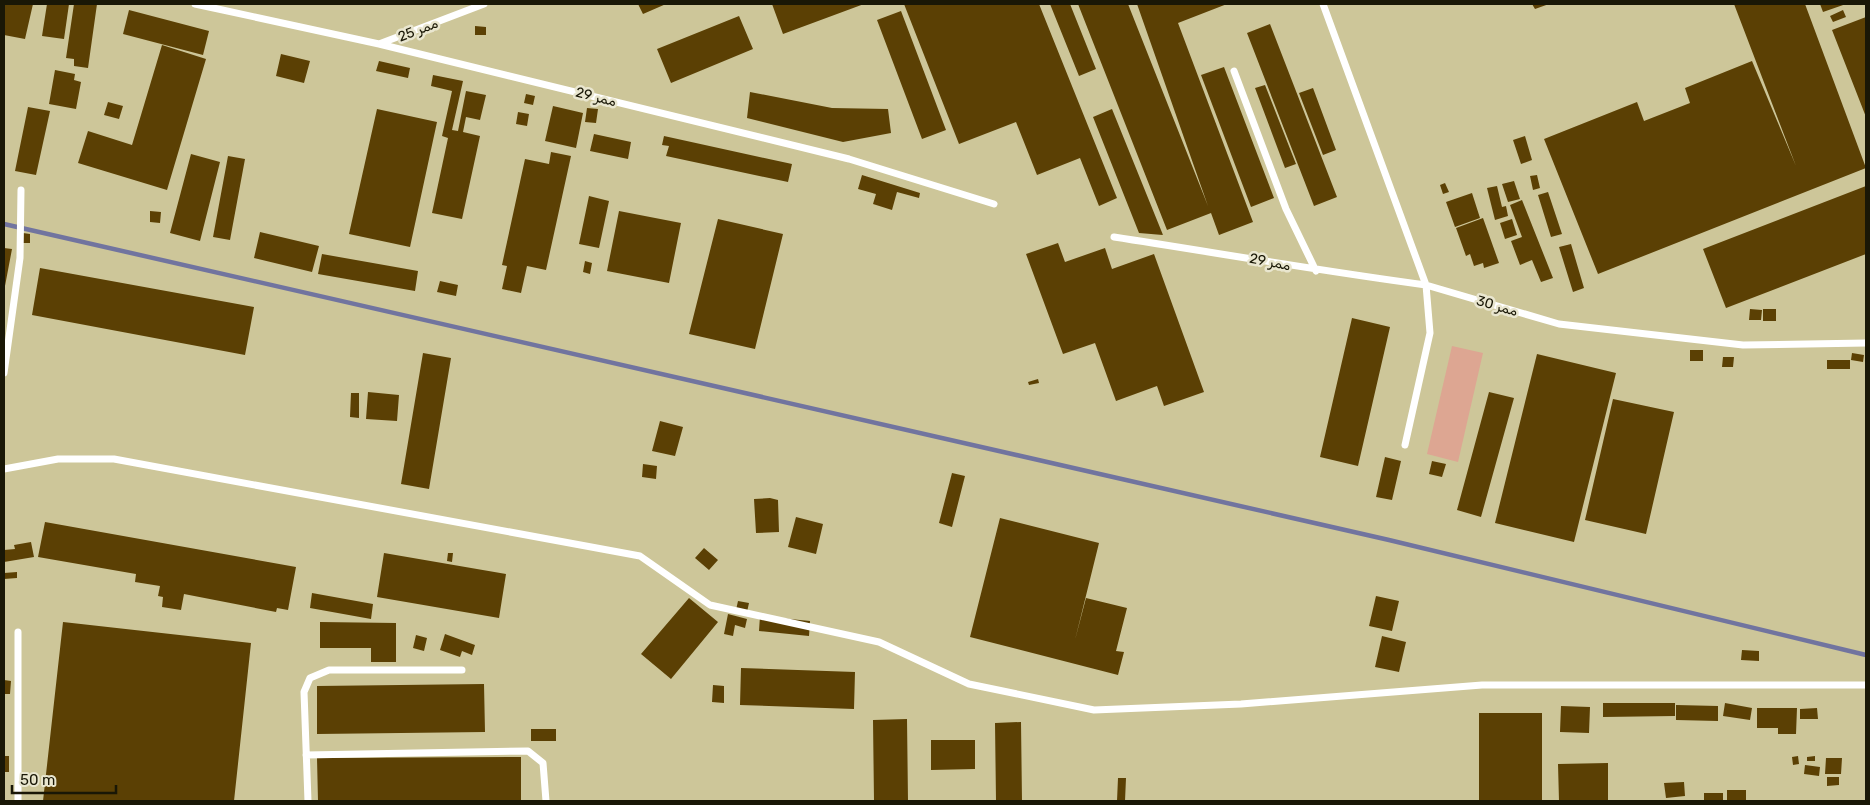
<svg xmlns="http://www.w3.org/2000/svg" width="1870" height="805" viewBox="0 0 1870 805" font-family="Rubik,Cairo,sans-serif">
<style>
.green{fill:#dda692}
.lines{fill:none;stroke-linecap:round;stroke-linejoin:round}
.stream{stroke:#71749f;stroke-width:4.5}
.building{fill:#5b4004}
.service{stroke:#fff;stroke-width:7}
.labels{text-anchor:middle;dominant-baseline:central;stroke-width:5;stroke-linejoin:round;paint-order:stroke}
.street-label{font-size:14px;fill:#191706;stroke:#e9e6cf}
</style>
<rect width="100%" height="100%" fill="#cdc699"/>
<path class="green" d="M1452,346L1483,353L1458,462L1427,454Z"/>
<g class="lines">
<path class="stream" d="M4,224L1389,540L1866,655"/>
</g>
<path class="building" d="M4,4H33L25,39L4,35Z
M47,4H69L64,39L42,36Z
M74,4H97L88,68L74,66V59L66,58Z
M638,4H666L643,14Z
M772,4H864L783,34Z
M904,4H1039L1117,198L1099,206L1080,158L1037,175L1016,122L959,144Z
M1050,4H1070L1096,69L1079,76Z
M1078,4H1128L1208,206L1137,4H1227L1178,23L1253,222L1219,235L1211,213L1167,230Z
M1532,4H1549L1535,9Z
M1734,4H1805L1866,168L1598,274L1544,139L1637,102L1644,121L1690,103L1685,88L1752,61L1796,166Z
M1820,4H1846L1823,12Z
M129,10L209,31L203,55L123,34Z
M1843,10L1846,17L1833,22L1830,16Z
M901,11L946,130L922,139L877,20Z
M739,16L753,49L671,83L657,49Z
M1866,17V117L1832,30Z
M1270,24L1337,197L1314,206L1247,33Z
M475,26L486,27V35H475Z
M162,45L206,59L167,190L78,163L88,131L132,145Z
M281,54L310,61L304,83L276,76Z
M379,61L410,68L408,78L376,71Z
M1224,67L1274,198L1251,207L1201,75Z
M55,70L75,74L74,80L81,82L76,109L49,104Z
M433,75L463,81L452,130L458,131L466,91L486,95L480,120L466,117L463,132L480,136L462,219L432,213L448,138L442,136L452,91L431,86Z
M1265,85L1296,164L1285,168L1255,88Z
M1313,88L1336,150L1323,155L1299,93Z
M750,92L832,108L888,109L891,133L843,142L747,118Z
M526,94L535,96L533,105L524,103Z
M108,102L123,106L119,119L104,115Z
M553,106L583,113L576,148L545,141Z
M28,107L50,111L36,175L15,171Z
M587,108L598,109L596,123L585,122Z
M377,109L437,122L410,247L349,234Z
M1112,109L1163,235L1139,233L1093,117Z
M518,112L529,114L527,126L516,124Z
M594,134L631,142L628,159L590,151Z
M664,136L792,164L788,182L666,156L669,146L662,145Z
M1525,136L1532,160L1521,164L1513,140Z
M551,152L571,156L546,270L527,266L521,293L502,289L507,266L502,265L525,159L549,164Z
M191,154L220,162L200,241L170,233Z
M228,156L245,159L230,240L213,237Z
M862,175L920,193L919,198L897,192L892,210L873,204L876,194L858,189Z
M1537,175L1540,188L1533,190L1530,176Z
M1514,181L1520,199L1508,202L1502,184Z
M1445,183L1449,192L1443,194L1440,185Z
M1497,186L1502,207L1506,206L1508,216L1495,220L1487,188Z
M1866,186V254L1726,308L1703,249Z
M1548,192L1562,234L1551,237L1538,195Z
M1472,193L1480,218L1455,227L1446,202Z
M589,196L609,201L599,248L579,244Z
M1522,200L1553,278L1541,282L1532,260L1520,265L1511,241L1522,237L1510,205Z
M150,211L161,212L160,223L150,222Z
M619,211L681,223L669,283L607,271Z
M1483,218L1499,263L1484,268L1483,263L1474,266L1470,254L1466,256L1456,228Z
M718,219L783,234L755,349L689,334Z
M1512,219L1517,235L1505,239L1500,223Z
M260,232L319,246L312,272L254,258Z
M23,233L30,234V243H23Z
M1058,243L1065,262L1105,248L1112,269L1154,254L1204,392L1164,406L1157,386L1116,401L1095,343L1063,354L1026,254Z
M1571,244L1584,288L1573,292L1559,247Z
M4,248L12,249L5,286H4Z
M322,254L418,271L415,291L318,274Z
M585,261L592,263L590,274L583,272Z
M40,268L254,307L245,355L32,315Z
M440,281L458,285L456,296L437,292Z
M1750,309L1762,310L1761,320H1749Z
M1763,309H1776V321H1763Z
M1352,318L1390,327L1358,466L1320,457Z
M1690,350H1703V361H1690Z
M423,353L451,358L429,489L401,484Z
M1852,353L1864,355L1863,362L1851,360Z
M1537,354L1616,373L1574,542L1495,523Z
M1723,357H1734L1733,367H1722Z
M1827,360H1850V369H1827Z
M1038,379L1039,383L1029,385L1028,382Z
M368,392L399,395L397,421L366,419Z
M1489,392L1514,398L1481,517L1457,510Z
M351,393H359V418L350,417Z
M1613,399L1674,412L1646,534L1585,520Z
M660,421L683,427L675,456L652,451Z
M1385,457L1401,461L1392,500L1376,497Z
M1432,461L1446,464L1442,477L1429,474Z
M643,464L657,466L656,479L642,477Z
M952,473L965,476L952,527L939,523Z
M770,498L778,500L779,532L756,533L754,499Z
M796,517L823,524L816,554L788,547Z
M1000,518L1099,543L1075,640L1086,598L1127,608L1116,651L1124,652L1118,675L970,637Z
M45,522L296,567L288,610L277,608L276,612L184,594L181,610L162,607L163,597L158,596L160,586L135,582L136,574L38,557Z
M31,542L34,557L4,562V550L15,549L14,545Z
M704,548L718,560L709,570L695,558Z
M384,553L506,574L499,618L377,597Z
M448,553H453L452,562L447,561Z
M17,572V578L4,579V573Z
M312,593L373,604L371,619L310,608Z
M1376,596L1399,601L1392,631L1369,626Z
M689,598L718,622L671,679L641,654Z
M738,601L749,603L747,612L736,610Z
M728,614L747,619L745,628L735,625L733,636L724,634Z
M760,616L810,621L809,636L759,631Z
M63,622L251,643L234,801H43Z
M320,622L396,623V662H371V648H320Z
M445,634L475,645L472,655L462,651L460,657L440,650Z
M416,635L427,638L424,651L413,648Z
M1382,636L1406,642L1399,672L1375,667Z
M1742,650L1759,651V661L1741,660Z
M741,668L855,672L854,709L740,705Z
M4,680L11,681L10,694H4Z
M484,684L485,732L317,734V686Z
M713,685L724,686V703L712,702Z
M1603,703H1675V716L1603,717Z
M1725,703L1752,708L1750,720L1723,716Z
M1676,705L1718,706V721L1676,720Z
M1561,706L1590,707L1589,733L1560,732Z
M1757,708H1797L1796,734H1778V728H1757Z
M1817,708L1818,719H1800V709Z
M1479,713H1542V801H1479Z
M907,719L908,801H874L873,720Z
M1021,722L1022,801H996L995,723Z
M531,729H556V741H531Z
M931,740H975V769L931,770Z
M4,756H9V772H4Z
M1798,756L1799,764L1793,765L1792,757Z
M1815,756V761H1807V757Z
M521,757V801H318L317,758Z
M1826,758H1842L1841,774H1825Z
M1608,763V801H1559L1558,764Z
M1805,765L1820,767L1819,776L1804,774Z
M1827,777H1839V785L1827,786Z
M1118,778H1126L1125,801H1117Z
M1684,782L1685,796L1666,798L1664,783Z
M1727,790H1746V801H1727Z
M1704,793H1723V801H1704Z"/>
<g class="lines">
<path class="service" d="M195,4L379,44L849,159L994,204
M1323,4L1426,285L1559,324L1743,345L1866,343
M379,44L484,4
M1234,71L1286,209L1316,271
M1114,237C1218,253 1321,271 1426,285L1430,333L1405,445
M4,373L20,258L21,190
M4,469L58,459H114L640,556L710,605L879,642L969,684L1094,710L1241,704L1482,685H1866
M18,632V801
M306,755L528,751L543,763L546,801
M308,801L304,692L310,678L329,670H462"/>
</g>
<g class="labels">
<g class="street-label">
<text transform="translate(418 30) rotate(-21)">ممر 25</text>
<text transform="translate(596 97) rotate(14)">ممر 29</text>
<text transform="translate(1270 262) rotate(11)">ممر 29</text>
<text transform="translate(1497 306) rotate(16)">ممر 30</text>
</g>
</g>
<rect width="1870" height="805" fill="none" stroke="#191706" stroke-width="10"/>
<path d="M12 785v8h104v-8" fill="none" stroke="#191706" stroke-width="2.5"/>
<text x="20" y="785" font-size="15" fill="#191706" stroke="#e9e6cf" stroke-width="4" paint-order="stroke">50 m</text>
</svg>
